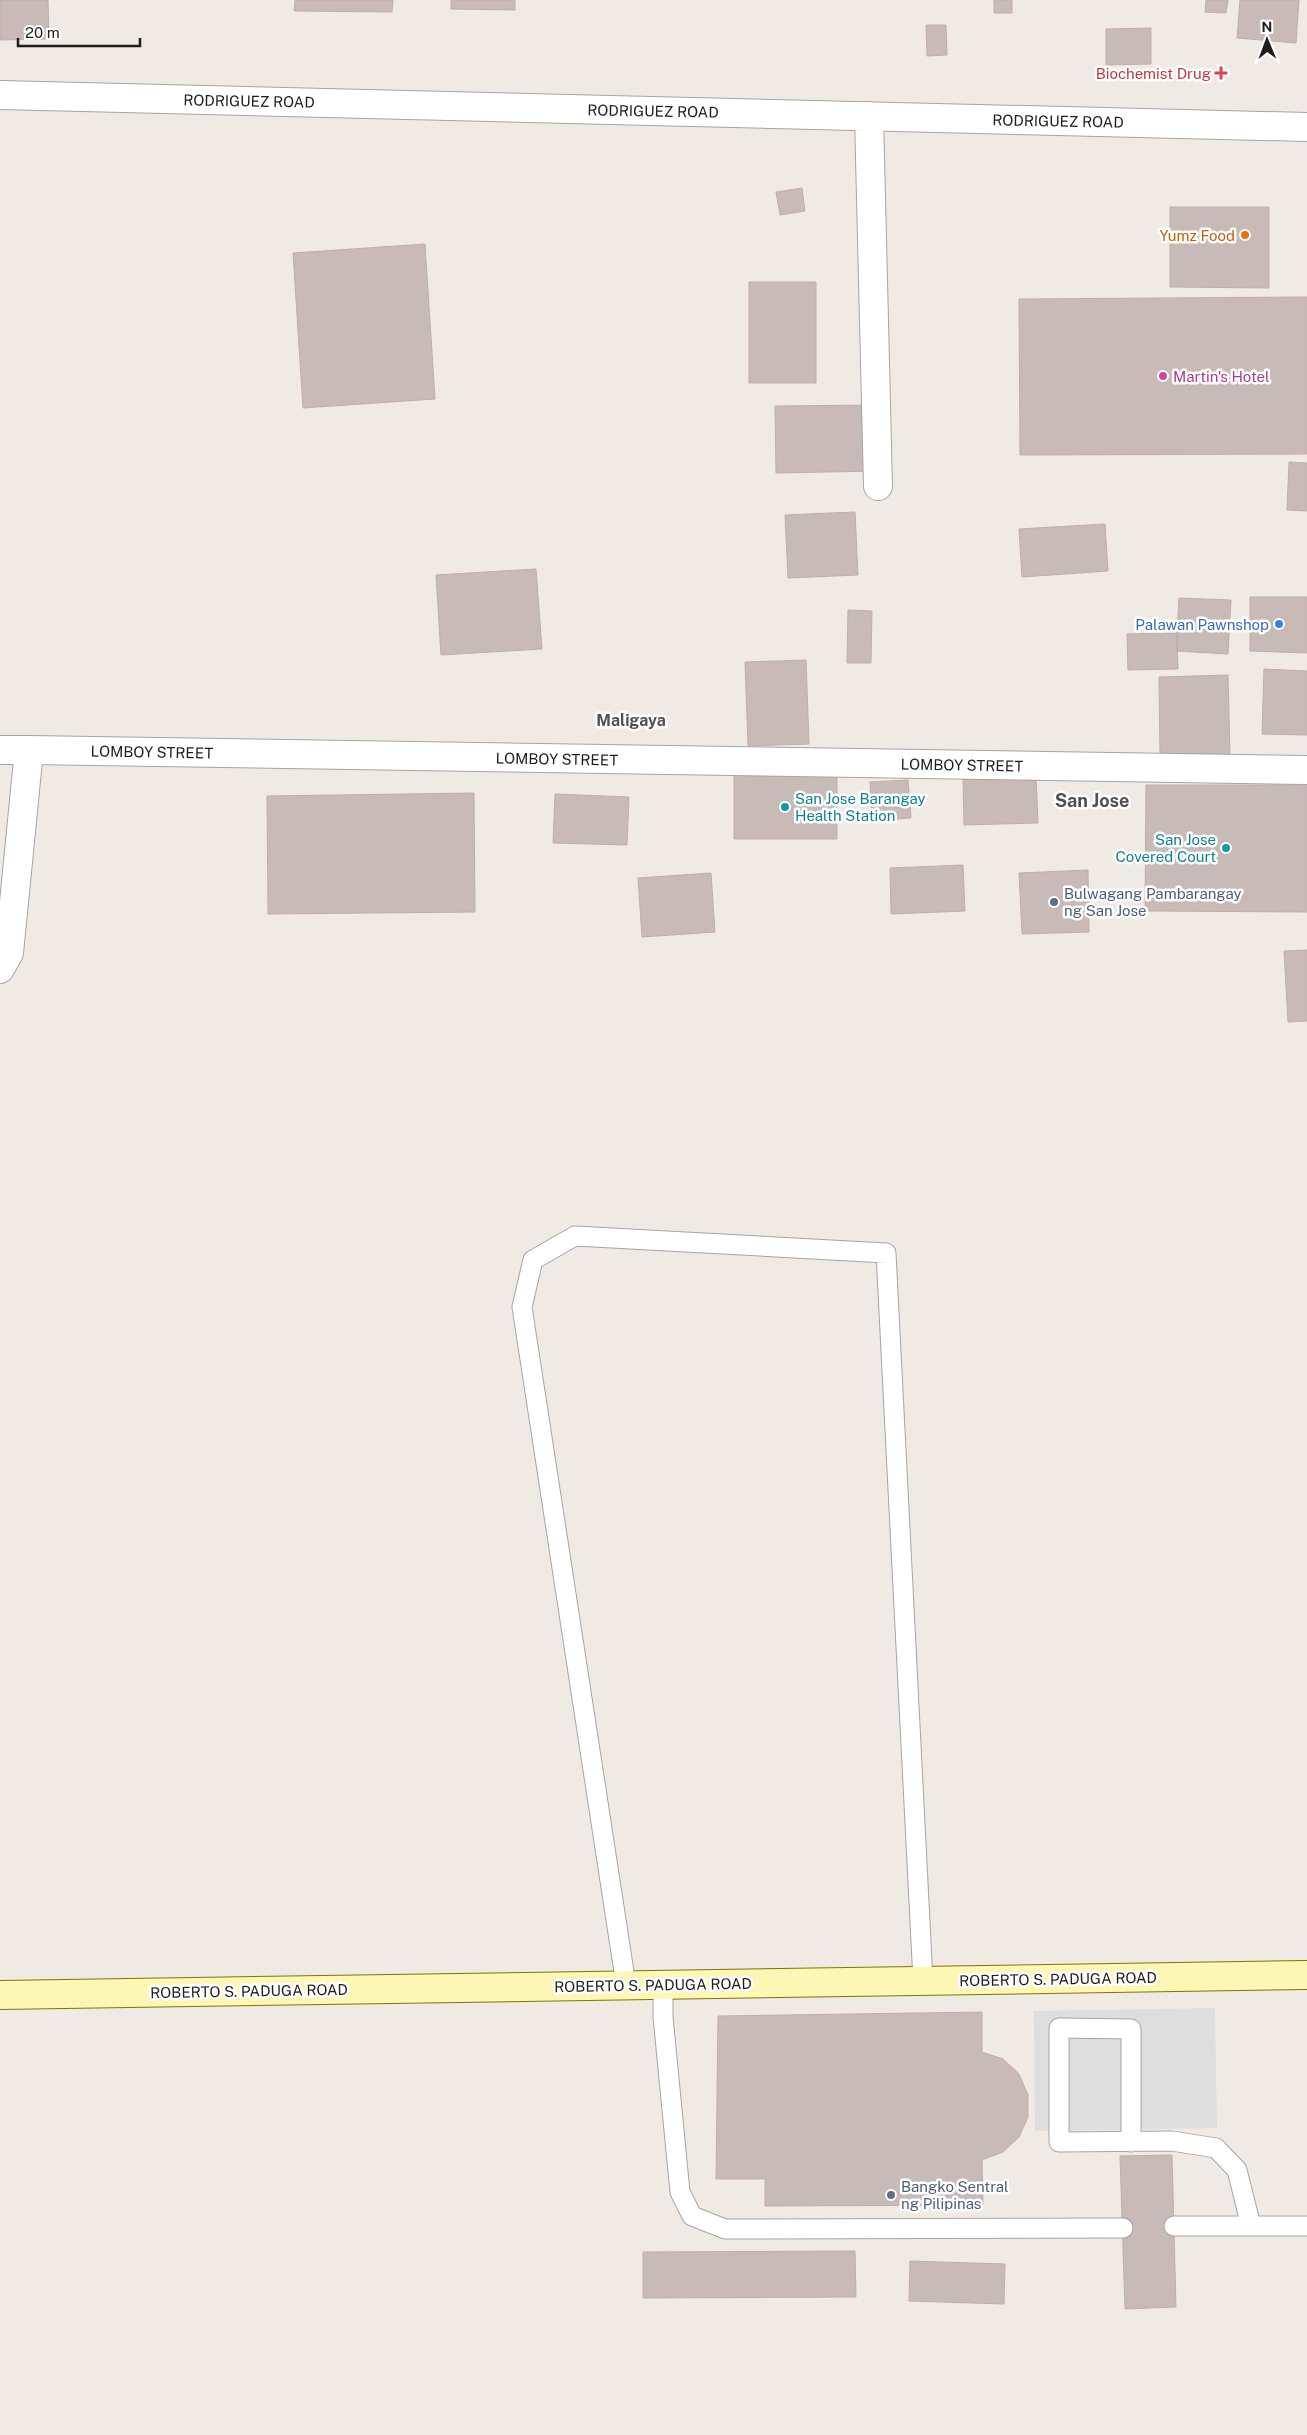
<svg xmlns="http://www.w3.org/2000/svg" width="1307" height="2435" viewBox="0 0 1307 2435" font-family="'Public Sans',sans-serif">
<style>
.parking{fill:#dedede}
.building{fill:#c8bbb7;stroke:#c2aea5}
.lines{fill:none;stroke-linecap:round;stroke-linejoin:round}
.lane-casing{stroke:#a5a5a5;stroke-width:21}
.street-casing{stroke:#a5a5a5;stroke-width:30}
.secondary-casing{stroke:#7a7800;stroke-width:30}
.lane{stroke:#fff;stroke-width:19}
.street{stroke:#fff;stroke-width:28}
.secondary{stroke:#fcf7b5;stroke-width:28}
.health-dot{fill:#e0444e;stroke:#fff;stroke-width:2}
.food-dot{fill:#e8710a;stroke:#fff;stroke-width:2}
.hotel-dot{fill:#d1479c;stroke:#fff;stroke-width:2}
.shop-dot{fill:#3f7fe0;stroke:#fff;stroke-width:2}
.culture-dot{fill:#0f9aa8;stroke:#fff;stroke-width:2}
.service-dot{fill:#5c6f8a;stroke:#fff;stroke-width:2}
.labels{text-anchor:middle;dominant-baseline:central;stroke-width:5;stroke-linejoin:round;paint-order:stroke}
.health-label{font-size:15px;fill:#be3a42;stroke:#fff;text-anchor:end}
.street-label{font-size:15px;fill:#1e1e1e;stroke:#fff}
.food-label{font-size:15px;fill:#c56008;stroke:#fff;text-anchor:end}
.hotel-label{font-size:15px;fill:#b23c85;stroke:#fff;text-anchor:start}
.shop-label{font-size:15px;fill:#366cbe;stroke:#fff;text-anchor:end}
.culture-label{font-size:15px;fill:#0d838f;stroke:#fff;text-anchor:start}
.service-label{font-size:15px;fill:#4e5e75;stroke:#fff;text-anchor:start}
.neighbourhood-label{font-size:16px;font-weight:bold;fill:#515151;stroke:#fff}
.quarter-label{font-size:18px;font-weight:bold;fill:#515151;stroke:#fff}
</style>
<rect width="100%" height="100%" fill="#f0eae4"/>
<path class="parking" d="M1215,2008L1217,2128L1035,2131L1034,2011Z"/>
<path class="building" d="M0,0H48L49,39L0,40Z
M295,0H393L392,12L294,11Z
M451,0H515V10L451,9Z
M994,0H1012V13H994Z
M1206,0H1228L1226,13L1205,12Z
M1240,0H1299L1296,43L1237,38Z
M926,25H946L947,55L927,56Z
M1151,28V64L1106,65V29Z
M802,188L805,211L780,215L776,192Z
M1170,207H1269V288L1170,287Z
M425,244L435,399L303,408L293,253Z
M749,282H816V383H749Z
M1307,297V454L1020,455L1019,299Z
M877,405L878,471L776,473L775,406Z
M1289,462L1307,463V511L1287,510Z
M855,512L858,575L788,578L785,515Z
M1105,524L1108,571L1022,577L1019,529Z
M536,569L542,649L441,655L436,575Z
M1250,597H1307V653L1250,651Z
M1179,598L1231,600L1228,654L1176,651Z
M848,610L872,611L871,663H847Z
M1177,633L1178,669L1128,670L1127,634Z
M806,660L809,744L748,746L745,662Z
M1264,669L1307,671V735L1262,734Z
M1228,675L1230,756L1160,757L1159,677Z
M734,775H837V839H734Z
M1036,777L1038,823L964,825L963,779Z
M908,780L911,818L872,821L870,782Z
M1146,785H1307V912L1145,911Z
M474,793L475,912L268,914L267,796Z
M555,794L629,797L627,845L553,843Z
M963,865L965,911L891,914L890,868Z
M1088,870L1089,932L1022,934L1019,873Z
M711,873L715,932L642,937L638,878Z
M1307,950V1021L1288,1022L1284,951Z
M982,2012V2052L1003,2059L1019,2074L1028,2095V2117L1019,2137L1003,2152L982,2160L983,2205L765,2206V2179H716L718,2016Z
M1172,2155L1176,2307L1125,2309L1120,2156Z
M855,2251L856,2297L643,2298V2252Z
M910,2261L1005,2264L1004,2304L909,2301Z"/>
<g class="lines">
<defs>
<path id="lane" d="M626,1985L522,1307L533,1260L575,1236L886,1253L923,1981
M663,1985V2017L680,2192L692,2216L725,2229L1123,2228
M1131,2142V2029L1059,2028V2142L1172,2141L1216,2148L1237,2170L1251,2226
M1174,2226H1307"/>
<path id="street" d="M0,95L1307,127
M869,116L878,486
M0,750H29
M0,969L9,953L29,750L1307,770"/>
<path id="secondary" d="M0,1995L1307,1975"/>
</defs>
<use href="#lane" class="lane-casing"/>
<use href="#street" class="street-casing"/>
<use href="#secondary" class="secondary-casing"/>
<use href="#lane" class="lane"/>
<use href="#street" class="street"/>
<use href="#secondary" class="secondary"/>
</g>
<path class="health-dot" d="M1218.5 65.5h5v5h5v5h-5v5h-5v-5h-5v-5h5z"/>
<circle class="food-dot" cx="1245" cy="235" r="5"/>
<circle class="hotel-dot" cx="1163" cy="376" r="5"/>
<circle class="shop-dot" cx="1279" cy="624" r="5"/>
<g class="culture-dot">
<circle cx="785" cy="807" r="5"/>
<circle cx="1226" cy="848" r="5"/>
</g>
<g class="service-dot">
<circle cx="1054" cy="902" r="5"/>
<circle cx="891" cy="2195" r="5"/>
</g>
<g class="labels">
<g class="health-label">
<text x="1211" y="73">Biochemist Drug</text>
</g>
<g class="street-label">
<text transform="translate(249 101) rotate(1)">RODRIGUEZ ROAD</text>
<text transform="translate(653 111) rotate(1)">RODRIGUEZ ROAD</text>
<text transform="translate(1058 121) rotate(1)">RODRIGUEZ ROAD</text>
<text transform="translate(152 752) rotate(1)">LOMBOY STREET</text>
<text transform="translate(557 759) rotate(1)">LOMBOY STREET</text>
<text transform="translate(962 765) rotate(1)">LOMBOY STREET</text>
<text transform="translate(1058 1979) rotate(-1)">ROBERTO S. PADUGA ROAD</text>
<text transform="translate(653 1985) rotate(-1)">ROBERTO S. PADUGA ROAD</text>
<text transform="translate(249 1991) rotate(-1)">ROBERTO S. PADUGA ROAD</text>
</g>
<g class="food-label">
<text x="1235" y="235">Yumz Food</text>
</g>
<g class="hotel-label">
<text x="1173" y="376">Martin's Hotel</text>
</g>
<g class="shop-label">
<text x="1269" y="624">Palawan Pawnshop</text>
</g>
<g class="culture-label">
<text x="795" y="798">San Jose Barangay<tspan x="795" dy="17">Health Station</tspan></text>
<text x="1216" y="839" text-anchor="end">San Jose<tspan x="1216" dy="17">Covered Court</tspan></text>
</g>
<g class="service-label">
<text x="1064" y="893">Bulwagang Pambarangay<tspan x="1064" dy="17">ng San Jose</tspan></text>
<text x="901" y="2186">Bangko Sentral<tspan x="901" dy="17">ng Pilipinas</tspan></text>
</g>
<g class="neighbourhood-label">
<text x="631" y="720">Maligaya</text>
</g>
<g class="quarter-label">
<text x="1092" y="800">San Jose</text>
</g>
</g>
<g transform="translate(1267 40) rotate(359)" stroke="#ffffff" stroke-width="4" paint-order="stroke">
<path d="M0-4L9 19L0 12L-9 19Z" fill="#1e1e1e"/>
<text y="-8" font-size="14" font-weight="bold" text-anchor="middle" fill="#1e1e1e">N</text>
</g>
<path d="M18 38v8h122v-8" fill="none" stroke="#1e1e1e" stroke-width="2.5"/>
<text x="25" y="38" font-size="15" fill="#1e1e1e" stroke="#ffffff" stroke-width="4" paint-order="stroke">20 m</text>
</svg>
